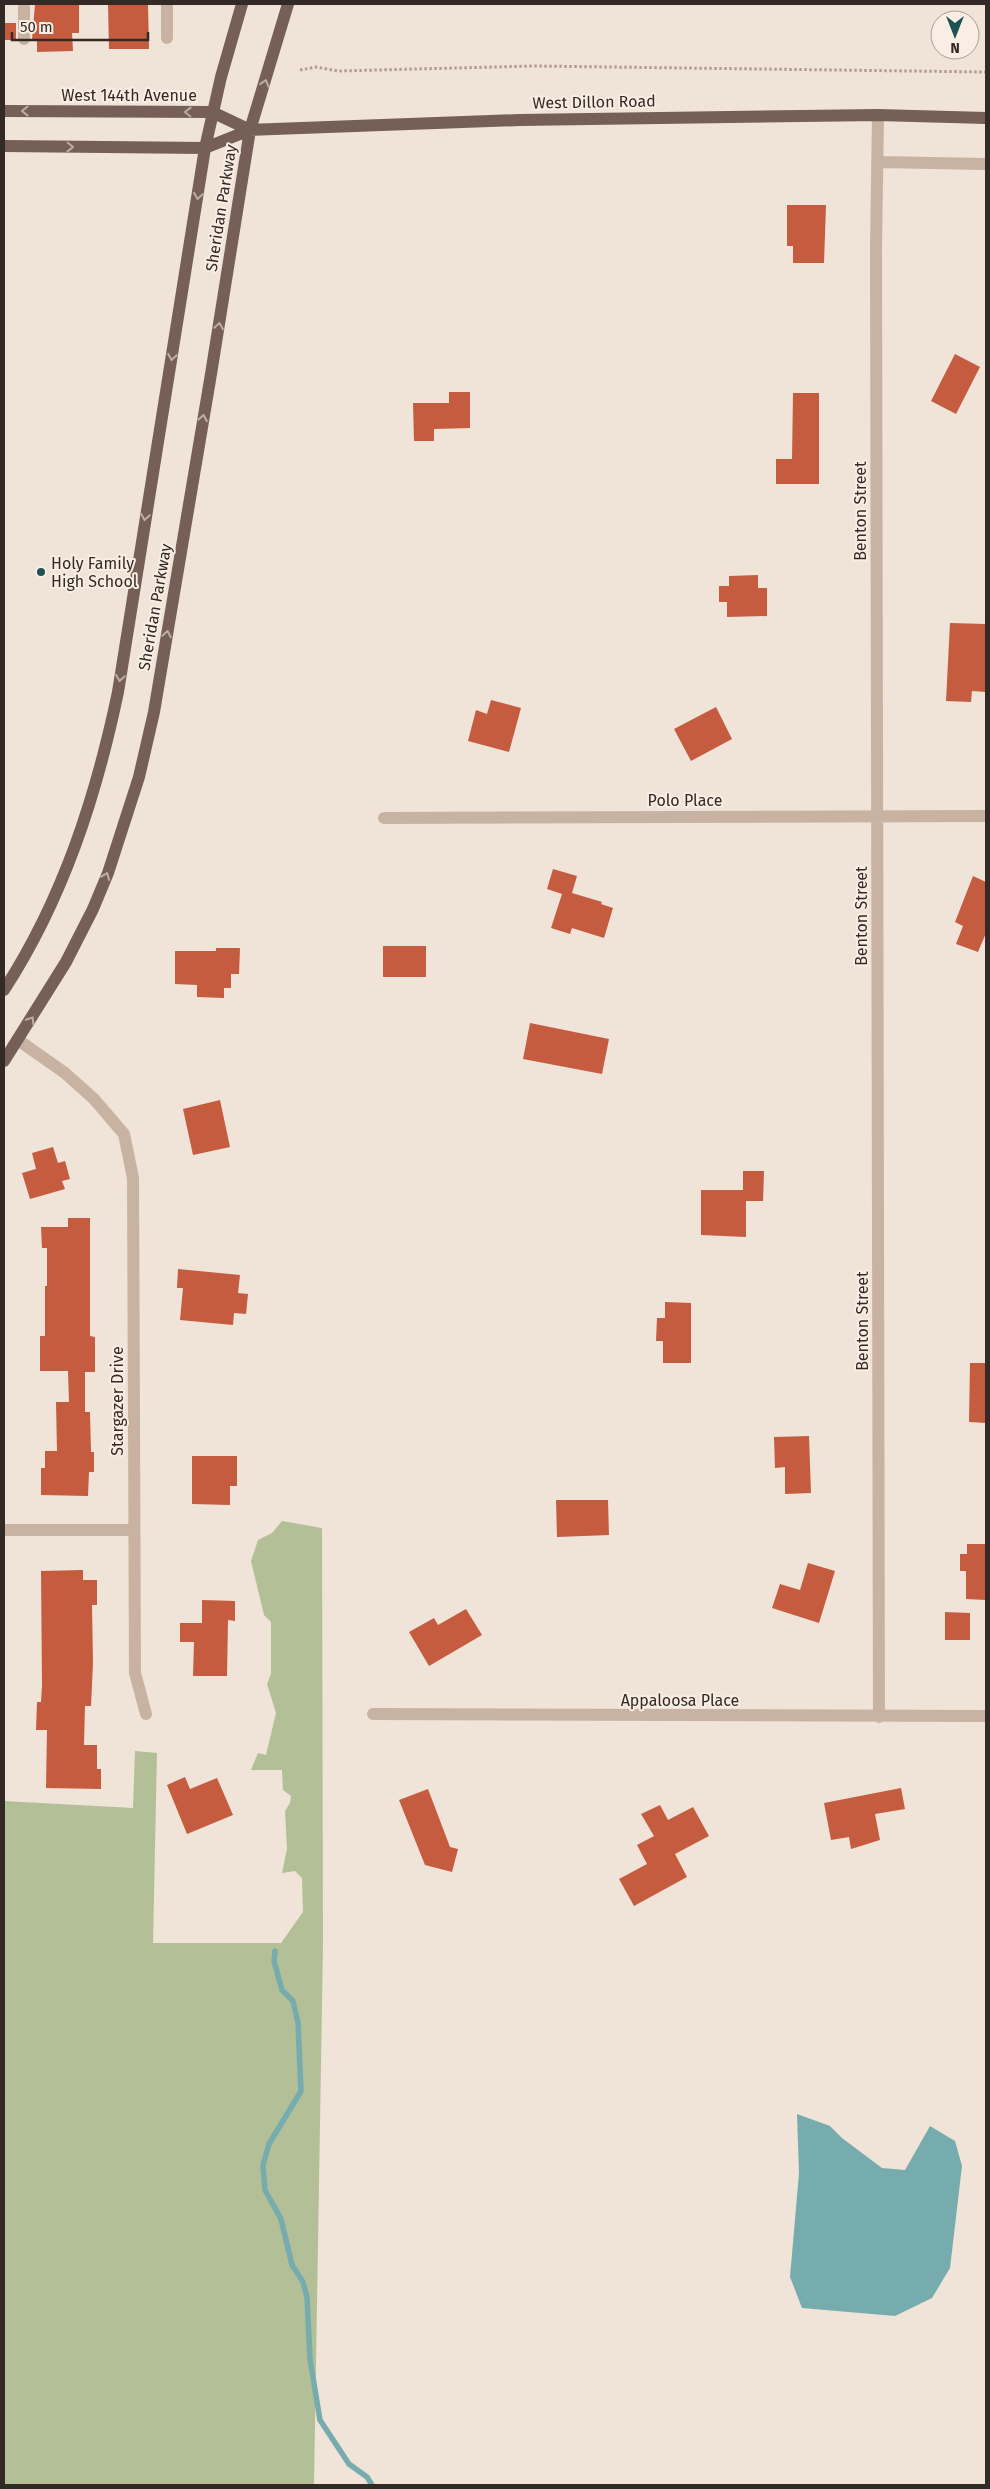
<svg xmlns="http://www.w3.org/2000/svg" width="990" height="2489" viewBox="0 0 990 2489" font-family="'Fira Sans',sans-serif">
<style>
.green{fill:#b3bf97}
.water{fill:#76acad}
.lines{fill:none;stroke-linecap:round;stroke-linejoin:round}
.stream{stroke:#76acad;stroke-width:5.5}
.building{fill:#c55c40}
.path{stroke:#b39d8e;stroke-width:3;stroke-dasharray:2.5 2.5;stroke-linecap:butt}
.minor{stroke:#c8b3a3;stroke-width:12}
.major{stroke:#755f56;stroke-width:12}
.oneway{stroke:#bdaea4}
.poi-dot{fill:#1c5253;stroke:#f8eee3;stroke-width:2}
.labels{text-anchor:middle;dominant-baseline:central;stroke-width:4;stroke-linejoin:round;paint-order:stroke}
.street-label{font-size:16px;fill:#332925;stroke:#f8eee3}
.poi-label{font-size:16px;fill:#332925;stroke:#f8eee3;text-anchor:start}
</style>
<rect width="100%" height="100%" fill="#f0e3d7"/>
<path class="green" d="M282,1521L322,1528L323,1943L314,2485H4V1801L133,1808L135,1751L157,1753L153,1943H281L303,1912L302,1878L295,1871L282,1873L287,1849L285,1811L290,1803L291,1796L283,1790L282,1770H251L258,1753L266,1755L276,1713L267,1684L271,1674V1622L264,1615L251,1561L258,1540L272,1533Z"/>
<path class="water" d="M797,2114L830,2126L842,2138L882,2168L905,2170L930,2126L955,2141L962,2166L950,2268L932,2298L895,2316L802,2308L790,2277L799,2173Z"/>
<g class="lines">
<path class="stream" d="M275,1951L274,1961L282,1990L293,2001L298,2023L301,2091L269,2144L263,2165L265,2190L281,2219L292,2265L303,2282L307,2297L310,2359L320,2420L349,2464L367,2477L372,2485"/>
</g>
<path class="building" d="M35,4H79V33H72L73,51L37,52V40H32Z
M108,4H148L149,49H109Z
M4,23H16V40H4Z
M787,205H826L824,263H793V246H787Z
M955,354L980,367L956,414L931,401Z
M449,392H470V428L434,429V441H414L413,403H449Z
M793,393H819V484H776V459H792Z
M758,575V588H767V616L727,617V602H719V586H729V576Z
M950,623L986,624V692L972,691L971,702L946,701Z
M491,700L521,708L509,752L468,741L476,710L487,714Z
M716,707L732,739L691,761L674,729Z
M553,869L577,876L572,893L602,902L601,904L613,908L604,938L572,928L570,934L551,928L562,894L547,889Z
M973,876L986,882V933L978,952L956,944L963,926L955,922Z
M383,946H426V977H383Z
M216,948H240L239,974H231V988H224V998L197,997V985L175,984V951H216Z
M530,1023L609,1039L602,1074L523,1059Z
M220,1100L230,1147L193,1155L183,1109Z
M53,1147L58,1163L65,1161L70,1179L62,1181L65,1189L30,1199L22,1173L36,1169L32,1153Z
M743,1171H764L763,1201H746V1237L701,1235V1190H743Z
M68,1218H90V1336L95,1337V1372H85V1412H90L91,1452H94V1472H89L88,1496L41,1495V1468H45V1451H57L56,1402H69L68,1371H40V1336H45V1286H47V1248H42L41,1227H68Z
M178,1269L240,1275L238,1293L248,1294L246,1314L234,1313L233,1325L180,1320L183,1288H177Z
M665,1302L691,1303V1363H663V1341H656L657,1318H665Z
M970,1363H986V1423L969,1422Z
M809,1436L811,1493L785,1494V1467L775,1468L774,1437Z
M192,1456H237V1486H230V1505L192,1504Z
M556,1500H608L609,1535L557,1537Z
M967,1544H986V1600L966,1599V1571H960V1554H967Z
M808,1563L835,1571L819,1623L772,1608L780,1584L800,1590Z
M83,1570V1580H97V1605H92L93,1663L91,1706H85L84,1745H97V1769H101V1789L46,1788L47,1730H36L37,1702H41L42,1685L41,1571Z
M202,1600L235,1601V1621L228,1620L227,1676H193L194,1642H180V1623H202Z
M466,1609L482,1635L429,1666L409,1632L434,1618L438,1625Z
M945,1612L970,1613V1640H945Z
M185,1777L190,1789L217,1778L233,1815L187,1834L167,1785Z
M901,1788L905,1809L875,1814L880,1840L851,1849L849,1837L831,1840L824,1803Z
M428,1789L450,1847L458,1849L452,1872L425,1865L399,1800Z
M660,1805L668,1820L693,1807L709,1836L675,1854L687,1877L634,1906L619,1879L647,1864L637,1845L654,1836L641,1814Z"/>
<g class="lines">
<path class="path" d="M300,70L316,67L338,71L534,66L986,72"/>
<path class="minor" d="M24,4V39
M167,4V38
M878,115L876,249L879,1717
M877,162L986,164
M384,818L986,816
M18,1040L65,1073L94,1099L124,1134L133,1178L135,1673L146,1714
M4,1530H133
M373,1714L986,1716"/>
<path class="major" d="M4,111L212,112L250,130
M4,146L205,148L250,130L520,120L878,115L986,118
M4,990C63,899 96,797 118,692L205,148L221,77L242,4
M4,1061L66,962L93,909L108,873L139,777L154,712L211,374L250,130L288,4"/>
</g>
<defs><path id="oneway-chevron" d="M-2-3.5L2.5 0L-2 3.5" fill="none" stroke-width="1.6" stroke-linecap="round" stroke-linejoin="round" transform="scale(1.25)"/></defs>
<g class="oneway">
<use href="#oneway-chevron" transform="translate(265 83) rotate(-73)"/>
<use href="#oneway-chevron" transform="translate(25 111) rotate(180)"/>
<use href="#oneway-chevron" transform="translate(188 112) rotate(-179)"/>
<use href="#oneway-chevron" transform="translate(70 147) rotate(1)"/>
<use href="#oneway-chevron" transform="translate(198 196) rotate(99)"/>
<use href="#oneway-chevron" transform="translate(219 326) rotate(-81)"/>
<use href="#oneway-chevron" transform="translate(172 357) rotate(99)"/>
<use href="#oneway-chevron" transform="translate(203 418) rotate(-80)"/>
<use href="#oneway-chevron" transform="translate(145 517) rotate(99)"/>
<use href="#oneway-chevron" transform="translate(167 634) rotate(-80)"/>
<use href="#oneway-chevron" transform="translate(120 678) rotate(99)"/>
<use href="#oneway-chevron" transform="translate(106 876) rotate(-68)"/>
<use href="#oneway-chevron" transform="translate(31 1020) rotate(-58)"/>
</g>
<circle class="poi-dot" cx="41" cy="572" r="5"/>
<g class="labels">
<g class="street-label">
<text x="129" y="95">West 144th Avenue</text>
<text transform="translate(594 102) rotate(-1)">West Dillon Road</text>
<text transform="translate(221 208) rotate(-81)">Sheridan Parkway</text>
<text transform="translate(860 511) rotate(-90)">Benton Street</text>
<text transform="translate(155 607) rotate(-80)">Sheridan Parkway</text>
<text x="685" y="800">Polo Place</text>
<text transform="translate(861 916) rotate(-90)">Benton Street</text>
<text transform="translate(862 1321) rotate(-90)">Benton Street</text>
<text transform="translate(117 1401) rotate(-90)">Stargazer Drive</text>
<text x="680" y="1700">Appaloosa Place</text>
</g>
<g class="poi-label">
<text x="51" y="563">Holy Family<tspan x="51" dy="18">High School</tspan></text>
</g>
</g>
<rect width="990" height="2489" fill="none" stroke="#332925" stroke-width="10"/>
<g transform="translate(955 35) rotate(180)"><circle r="24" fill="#f8eee3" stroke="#a99f97"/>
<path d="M0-4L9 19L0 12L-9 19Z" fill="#1c5253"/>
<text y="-8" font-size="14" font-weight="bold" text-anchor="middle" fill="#332925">N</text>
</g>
<path d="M12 32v8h136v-8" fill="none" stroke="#332925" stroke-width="2.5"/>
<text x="20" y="32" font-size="15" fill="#332925" stroke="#f8eee3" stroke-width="4" paint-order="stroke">50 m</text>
</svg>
